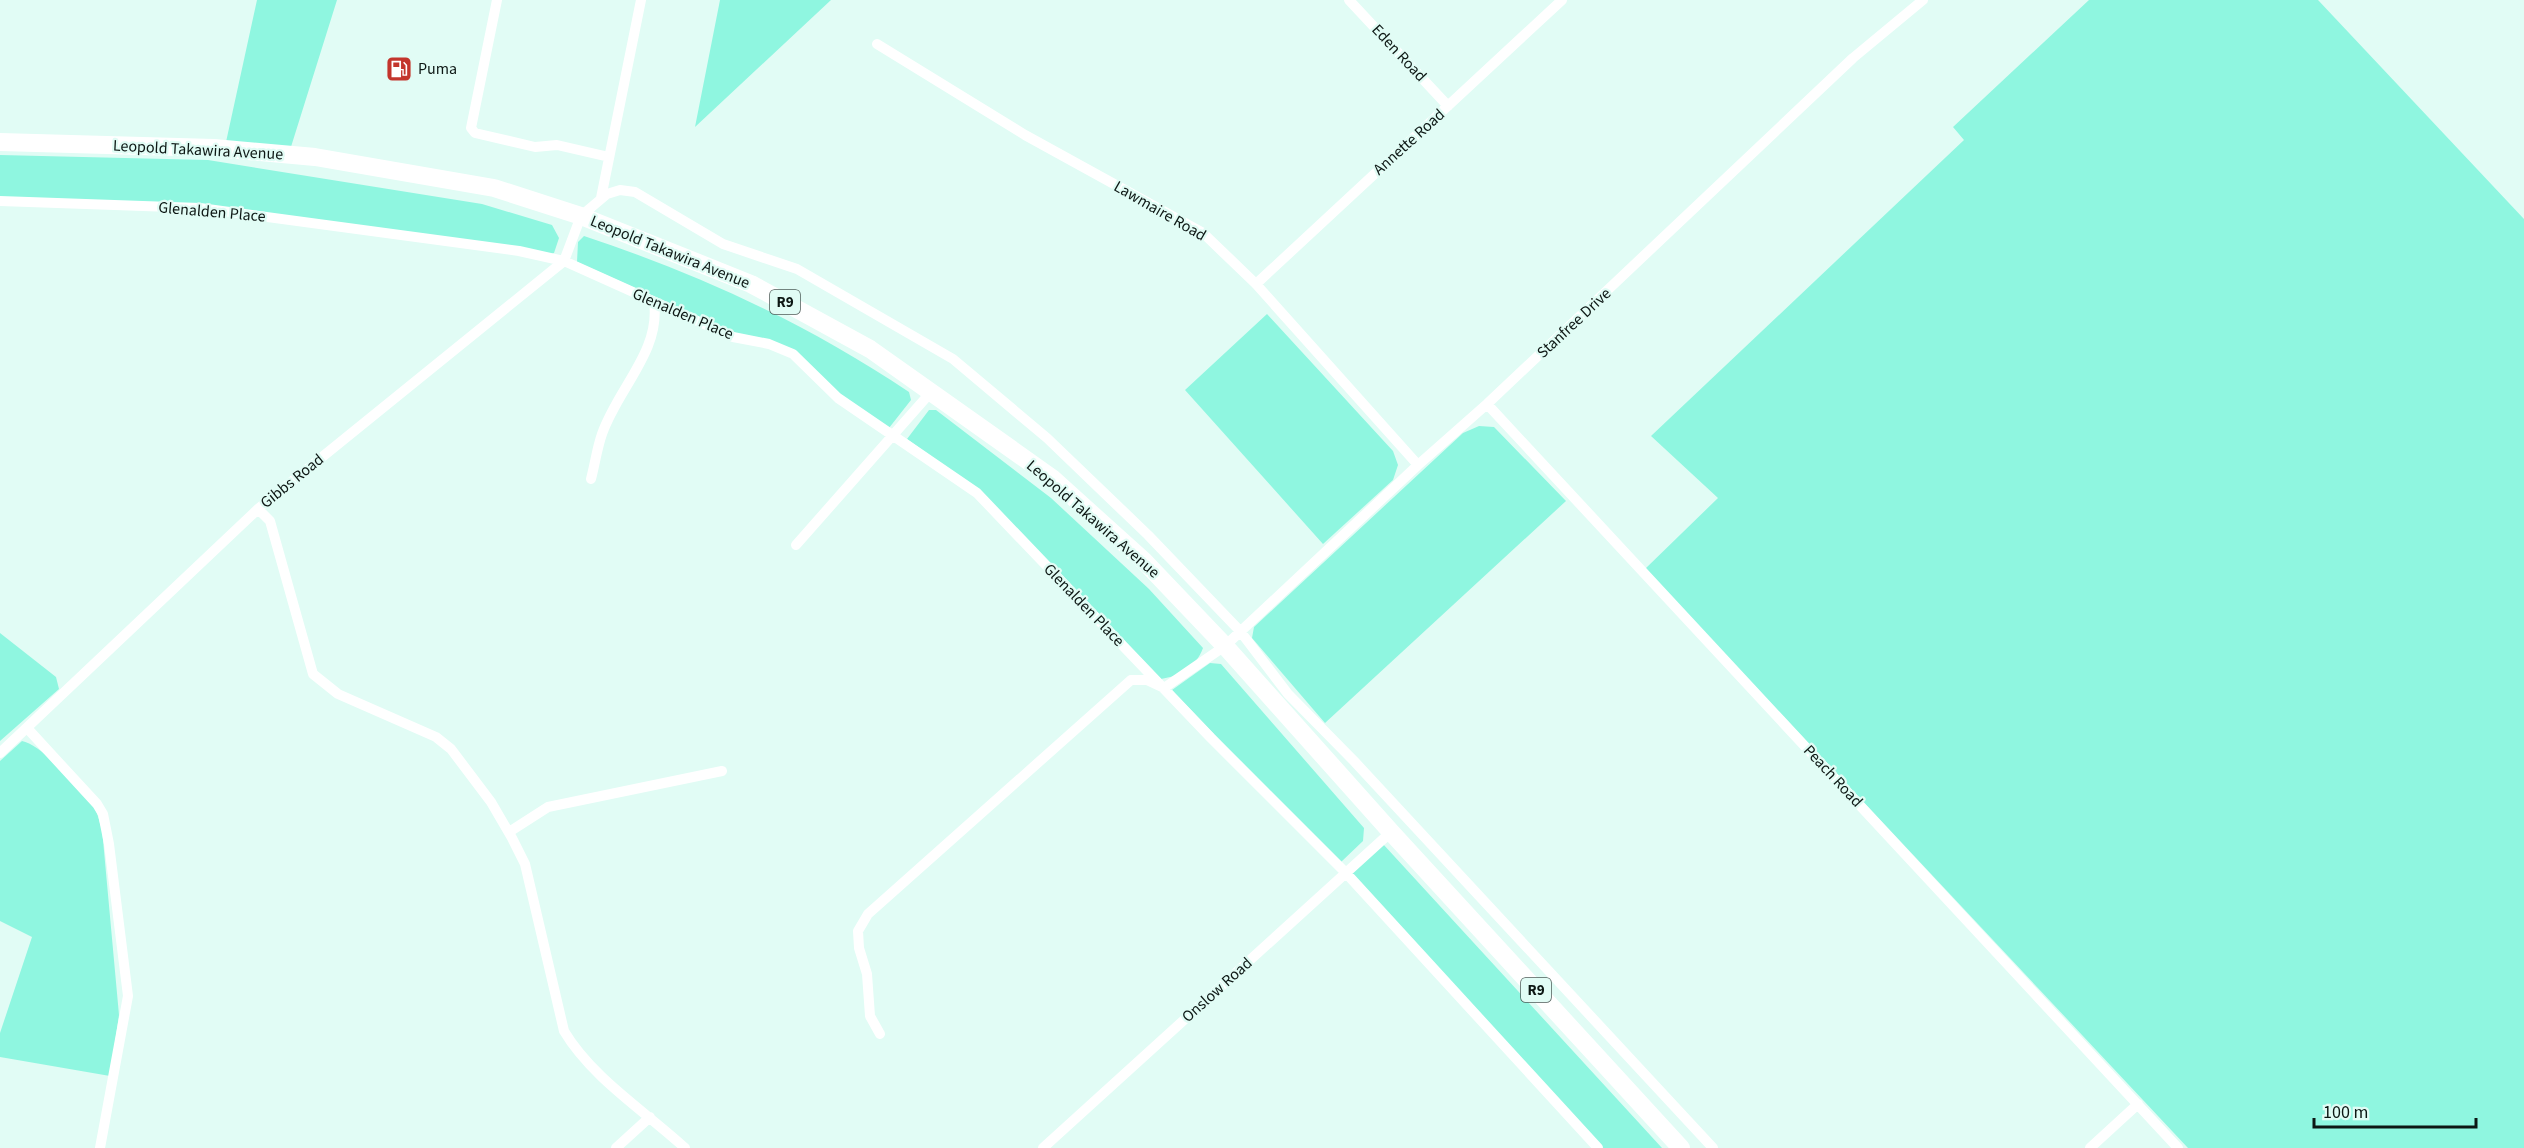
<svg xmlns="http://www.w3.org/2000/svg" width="2524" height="1148" viewBox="0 0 2524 1148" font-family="'Source Sans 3',sans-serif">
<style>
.green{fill:#8ff6e0}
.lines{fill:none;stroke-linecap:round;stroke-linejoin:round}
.street{stroke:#fff;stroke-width:10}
.highway{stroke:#fff;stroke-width:18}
.labels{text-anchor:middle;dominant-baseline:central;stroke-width:4.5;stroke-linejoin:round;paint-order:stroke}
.shield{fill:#e1fcf5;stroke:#4d5c58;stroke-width:1.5}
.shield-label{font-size:15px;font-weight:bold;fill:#0d1714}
.street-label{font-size:16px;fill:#0d1714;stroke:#e1fcf5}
.poi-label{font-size:16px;fill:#0d1714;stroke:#e1fcf5;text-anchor:start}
</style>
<rect width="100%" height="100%" fill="#e1fcf5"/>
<path class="green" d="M257,0H337L290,150L226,142Z
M720,0H831L695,127Z
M2089,0H2318L2524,219V1148H2188L1645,569L1718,498L1651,436L1964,140L1953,127Z
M0,155L208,160L482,204L552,225L559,238L554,253L549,255L200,205L0,198Z
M584,236C699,274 808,324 909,392L911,400L889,428L838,395L809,366L577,262L578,242Z
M1267,314L1393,451L1398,465L1393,480L1323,544L1185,390Z
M929,410H936L1051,498L1149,589L1203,648C1196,667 1180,676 1161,679L981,492L907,439Z
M1479,426L1494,427L1566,501L1325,723L1252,638L1254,627L1463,433Z
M0,633L56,677L59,689L0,741Z
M1210,663L1221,664L1364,828L1363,841L1341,862L1321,846L1172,690Z
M22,741C41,744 82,789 94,807C98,813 99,822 102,829L119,1015L110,1076L0,1057V1033L32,937L0,921V761Z
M1383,844L1662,1148H1601L1349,873Z"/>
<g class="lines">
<path class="street" d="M497,0L471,128L475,133L535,147L557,145L609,157
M1349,0L1448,106
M877,44L1025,135L1203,233L1256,284L1418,465
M601,198L641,0
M0,201L200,208L519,251L564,261L733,337L769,344L793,354L838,398L977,493L1211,738L1346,873L1598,1148
M1256,284L1562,0
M1487,404L2178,1148
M591,479C595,464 597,448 602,434C618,388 661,351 654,302
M258,509L270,521L313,674L338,694L436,737L451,749L491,802L512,838L525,864L564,1031C592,1078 645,1111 685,1148
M796,545L931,392
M27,728L97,804L103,814L109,844L128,996L100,1148
M0,753L258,509L564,261L581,216L607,194L620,190L635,192L723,244L797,269L953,359L1047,438L1148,535L1240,631L1288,694L1354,761L1713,1148
M509,832L548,807L722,771
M880,1034L870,1016L867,974L859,948L858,931L868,914L1131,680H1147L1164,688L1225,646L1418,465L1487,404L1853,58L1923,0
M616,1148L650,1117
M1043,1148L1391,832
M2090,1148L2138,1104"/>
<path class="highway" d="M0,142L214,148L315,157L494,188L581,216L751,284L870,349L1052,478L1144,561L1225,646L1391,832L1681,1148"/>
</g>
<defs>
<symbol id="fuel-square" viewBox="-11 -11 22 22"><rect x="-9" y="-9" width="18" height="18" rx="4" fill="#c3352c" stroke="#e1fcf5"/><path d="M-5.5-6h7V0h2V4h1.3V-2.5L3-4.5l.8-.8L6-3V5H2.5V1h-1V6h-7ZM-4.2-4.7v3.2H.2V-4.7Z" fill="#fff"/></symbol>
</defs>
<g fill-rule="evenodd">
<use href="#fuel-square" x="384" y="54" width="30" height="30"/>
</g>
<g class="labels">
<g class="shield">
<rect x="770" y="290" width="30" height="24" rx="4.5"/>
<rect x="1521" y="978" width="30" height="24" rx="4.5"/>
</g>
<g class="shield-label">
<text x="785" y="302">R9</text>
<text x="1536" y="990">R9</text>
</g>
<g class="street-label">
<text transform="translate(1399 53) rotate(47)">Eden Road</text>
<text transform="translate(1409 142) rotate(-42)">Annette Road</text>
<text transform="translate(198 150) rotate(3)">Leopold Takawira Avenue</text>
<text transform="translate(1160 211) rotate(30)">Lawmaire Road</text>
<text transform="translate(212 212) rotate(5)">Glenalden Place</text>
<text transform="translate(670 252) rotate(22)">Leopold Takawira Avenue</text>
<text transform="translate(683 314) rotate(23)">Glenalden Place</text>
<text transform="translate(1574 323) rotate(-43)">Stanfree Drive</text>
<text transform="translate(292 481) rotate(-39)">Gibbs Road</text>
<text transform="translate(1093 519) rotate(41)">Leopold Takawira Avenue</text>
<text transform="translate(1084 605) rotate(46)">Glenalden Place</text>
<text transform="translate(1833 776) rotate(47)">Peach Road</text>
<text transform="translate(1217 990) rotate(-42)">Onslow Road</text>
</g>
<g class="poi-label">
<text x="418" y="69">Puma</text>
</g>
</g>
<path d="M2314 1118v9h162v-9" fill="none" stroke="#0d1714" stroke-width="3"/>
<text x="2323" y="1118" font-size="18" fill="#0d1714" stroke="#e1fcf5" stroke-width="4.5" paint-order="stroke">100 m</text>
</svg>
